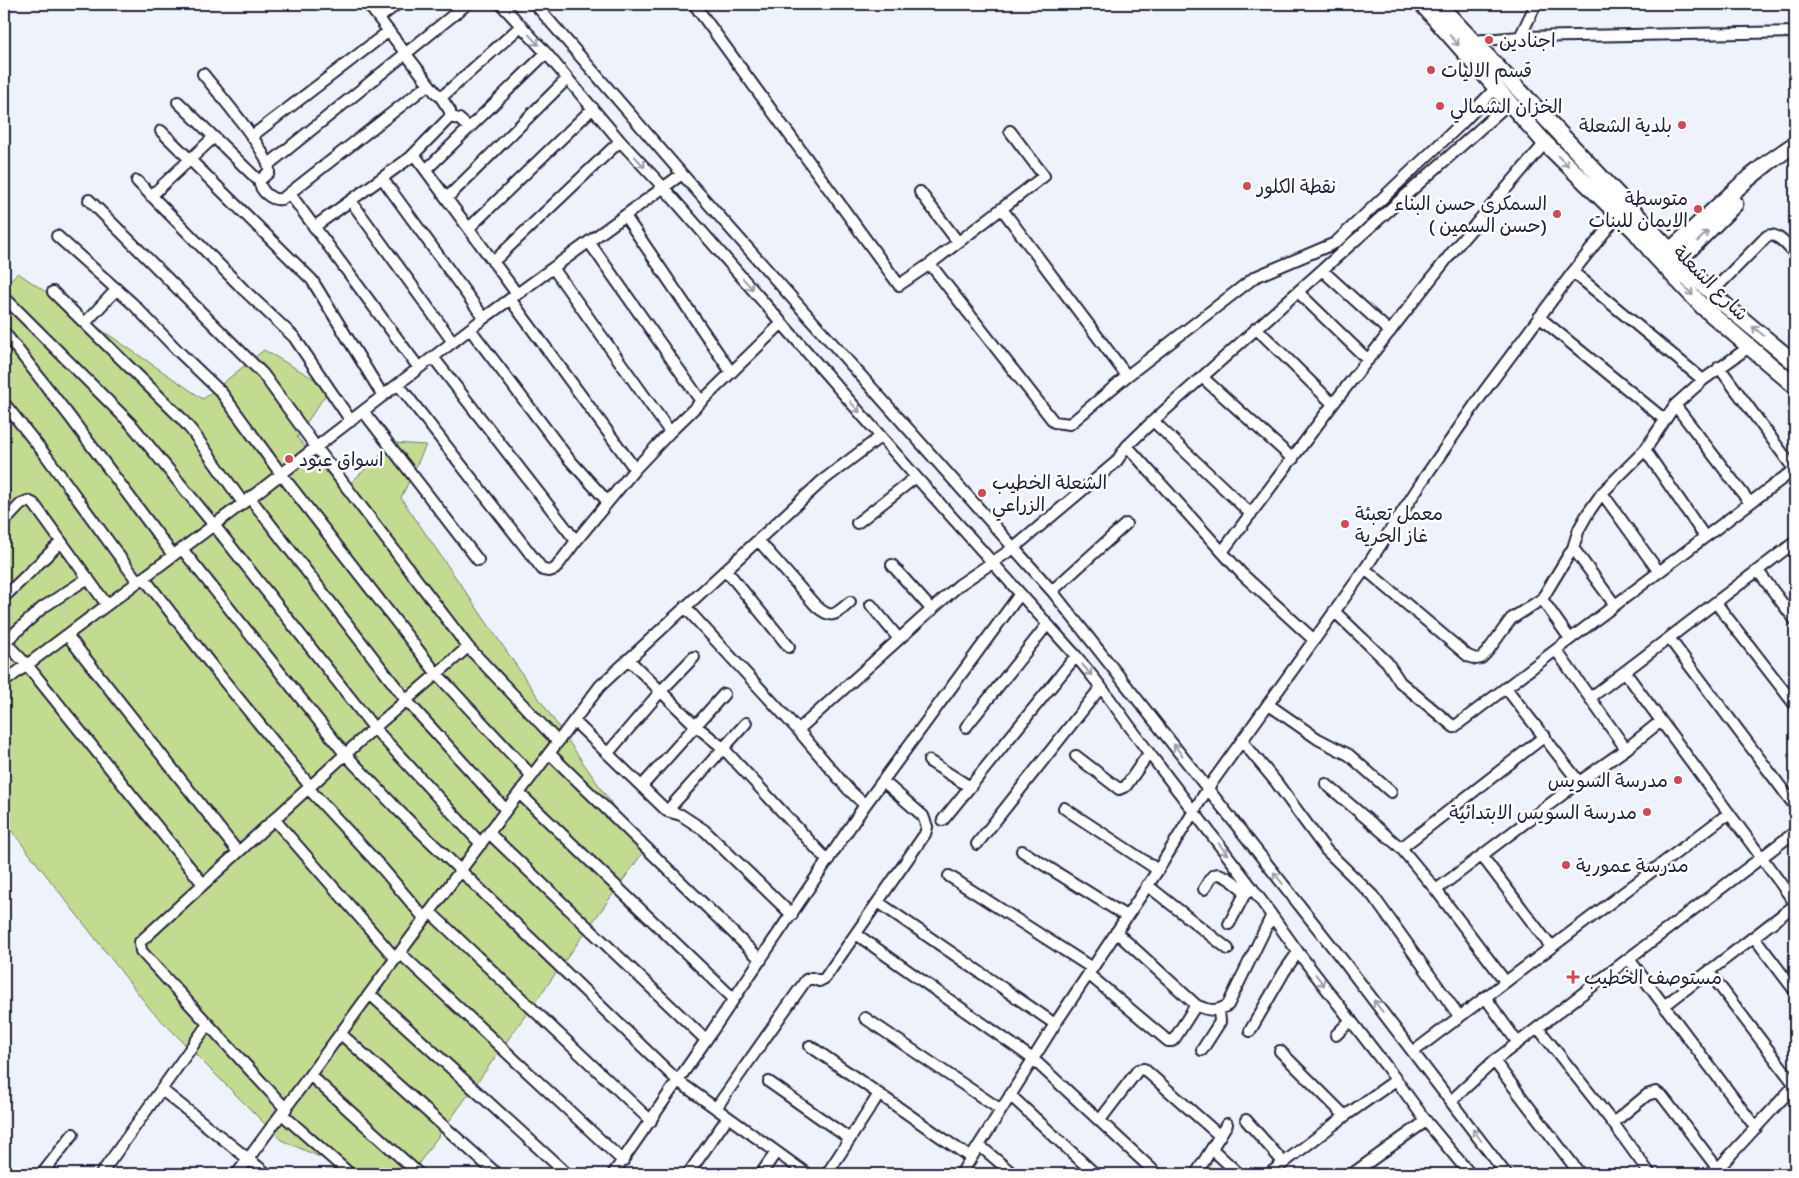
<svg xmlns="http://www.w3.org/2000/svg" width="1799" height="1178" viewBox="0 0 1799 1178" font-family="Itim,'Playpen Sans Arabic',sans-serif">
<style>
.green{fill:#c3db91;stroke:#727e66}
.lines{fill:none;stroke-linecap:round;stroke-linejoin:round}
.street-casing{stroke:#22223b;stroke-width:14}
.secondary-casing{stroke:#22223b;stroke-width:19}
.street{stroke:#fff;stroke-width:10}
.secondary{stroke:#fff;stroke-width:15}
.oneway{stroke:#9c9ca7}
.poi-dot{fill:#d1495b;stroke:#fff;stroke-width:2}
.labels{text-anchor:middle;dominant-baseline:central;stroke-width:5;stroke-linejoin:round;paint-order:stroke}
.poi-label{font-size:19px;fill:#22223b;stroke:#fff;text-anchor:start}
.street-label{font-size:19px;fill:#22223b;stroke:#fff}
</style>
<rect width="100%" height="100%" fill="#eef2fb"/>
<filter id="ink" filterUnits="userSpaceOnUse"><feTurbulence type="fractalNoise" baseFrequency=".02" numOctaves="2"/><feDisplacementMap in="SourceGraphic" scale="10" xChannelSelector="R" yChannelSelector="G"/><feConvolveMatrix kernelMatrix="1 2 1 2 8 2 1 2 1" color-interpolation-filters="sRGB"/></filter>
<g filter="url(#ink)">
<path class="green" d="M18,273L203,399L264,350L330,388L297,437L342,491L393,443L426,445L401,498L644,851L411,1174H359L281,1140L151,1010L4,821V285Z"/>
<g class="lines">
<defs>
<path id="street" d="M368,4L435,92L440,96L445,94L521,26
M501,4L546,53L620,141L664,188L916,477L1076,656L1101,687L1149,753L1250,885L1298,952L1386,1066L1426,1121L1470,1174
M535,4L682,174L1052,591L1345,963L1506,1174
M694,4L899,285L930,264L1044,176L1010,131
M379,18L397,4
M1520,37L1536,4
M1473,41L1520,37L1795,32
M203,74C216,90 272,155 269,172L259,181C261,192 272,201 282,199L429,84
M178,102L259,181
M450,117L459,119L469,128
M161,131L312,280L383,396
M252,136L389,31
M411,157L450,117V111L440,96
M269,164L467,4
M427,169L546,53
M382,178L484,318
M137,181L243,289L294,337L351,421
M920,192L958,242
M290,194L419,368
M151,196L214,137
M447,198L567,79
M89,200L263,374L316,447L468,647L558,742
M351,201L453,342
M1002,209L1127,376
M625,216L731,372
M314,227L411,157H416L517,294
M469,228L593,108
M57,236L133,304L178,351L221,392L281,474L437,674L532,776
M589,242L701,401
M493,262L620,141
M930,264L1054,422L1070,424L1127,376L1255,277L1335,243L1460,125L1496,88
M553,268L670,432
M1323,271L1390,332
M1573,272L1703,380
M53,292L180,417L192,431L243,503
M1298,292L1368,360
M1711,293L1767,236C1778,232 1788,247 1795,254
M510,299L635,469
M9,302L131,424L214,525L374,728L481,844
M1539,317L1665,420
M85,323L117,289
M1256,328L1333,404
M470,329L568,458L608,502
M4,332L70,417L173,555
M433,357L576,541
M1719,367L1794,469
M1202,377L1293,459
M398,384L543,570L549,571L555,569L576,541L635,469L670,432L782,323
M4,403L47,457L138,582
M1675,405L1750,503
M363,411L478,560
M1153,421L1251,514
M1127,446L1242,574L1314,640
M1645,450L1705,537
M1602,493L1659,572
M250,498L406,700L506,810
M4,522L21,504L28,501L34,504L107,605
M857,523L916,477
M758,540L816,606C832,620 835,615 850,602
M1573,548L1615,605
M182,549L345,754L398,810L678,1081L807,1174
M1222,552L1333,404L1457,246L1545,143
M892,565L932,610
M1365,569L1468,656L1476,659L1481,658L1487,652L1511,619L1542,599L1573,548L1579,529L1588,513L1602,493L1645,450L1675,405L1703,380L1749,347
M726,570L789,647
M1758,571L1795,620
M144,578L216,671L310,786
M1052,591L1126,524
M4,597L61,542
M1542,599L1570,639
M1716,603L1795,705
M871,605L899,639
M685,607L798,730
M1334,611L1387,662L1400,682L1454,727L1795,469
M67,635L238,852
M1669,638L1795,806
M4,641L27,665L203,884
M5,642L42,608L88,578
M1556,650L1626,749
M628,659L695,725L723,748L828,861
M1625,672L1795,903
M4,682L250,498L484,318L682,174
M1506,688L1579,782
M1590,698L1795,542
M1269,705L1318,739L1349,755L1391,792
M574,721L667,811L681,815L704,830L792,915
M966,727L1047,625
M1242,741L1276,782L1326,850L1373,896L1459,1016
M549,753L761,960
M608,753L660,692L694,657
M1076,756L1119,789L1126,786L1149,753
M929,761L970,787
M1326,784L1401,848L1436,890L1505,981
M642,786L724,694
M308,788L382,868L425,919
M519,793L734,999
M865,805L848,789L798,730L959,585L1015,547L1116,462L1127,446L1153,421L1509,103
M1064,808L1158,870
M667,811L746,723
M274,819L396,959
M943,820L1076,656
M489,833L706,1040
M977,844L1101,687
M1401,848L1545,736
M1022,851L1126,916
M1482,856L1551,947
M949,876L1092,968
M1147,885L1228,949
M1204,889C1207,885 1210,877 1214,875C1222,870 1241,888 1247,893
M1436,890L1579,782L1626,749L1661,721
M878,902L1055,1024
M430,912L651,1121
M1229,924L1248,888
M1116,932L1196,1005C1209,1011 1216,1012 1228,1005L1271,917
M856,934L1033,1059L1157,1174
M1754,937L1795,991
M400,953L623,1161
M1629,959L1756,1128
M1709,972L1795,1085
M1088,974L1168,1041H1172L1175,1038L1196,1005
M370,994L567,1174
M1485,997L1518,1043
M1664,1006L1795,905
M865,1018L1001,1110
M1538,1028L1613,1123L1650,1174
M1250,1031L1284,972L1298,952
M341,1034L497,1174
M1336,1035L1351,1020
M810,1046L971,1158
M1202,1050L1220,1022L1219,1010
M1280,1051L1345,1116
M1413,1052L1729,813
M1494,1061L1580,1174
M310,1075L419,1174
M769,1082L850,1139
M162,1090L267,1174
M1010,1095L1095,1174
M1451,1101L1494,1061L1795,832
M716,1108L806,980L812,978L819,981L825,978L925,834L927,827L923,816L883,781
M286,1109L141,951L140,942L374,728L468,647
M282,1114L350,1174
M1100,1120L1138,1070L1144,1069L1220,1136
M1246,1120L1284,1163
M1613,1123L1647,1095L1656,1092L1663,1097L1718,1169
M979,1145L1013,1174
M1212,1149L1239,1174
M42,1174L73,1134
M101,1174L208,1024
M237,1174L460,871L600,686L822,481L880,437
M613,1174L706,1040L865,805L1020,594
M688,1174L728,1117
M761,1174L776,1152
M827,1174L879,1094
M961,1174L1055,1024L1158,870L1208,788L1365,569L1425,477L1483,393L1573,272L1618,215
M1196,1174L1227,1124
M1269,1174L1345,1116L1396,1080
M1352,1174L1426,1121
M1713,1174L1795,1085"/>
<path id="secondary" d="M1422,4L1545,143L1636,232L1655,256L1703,307L1795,386
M1438,4L1696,278L1725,305L1795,363
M1662,258L1743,183L1769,162L1795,144
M1672,267L1735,204"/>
</defs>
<use href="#street" class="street-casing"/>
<use href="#secondary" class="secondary-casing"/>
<use href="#street" class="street"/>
<use href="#secondary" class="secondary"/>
</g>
<defs><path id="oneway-shaft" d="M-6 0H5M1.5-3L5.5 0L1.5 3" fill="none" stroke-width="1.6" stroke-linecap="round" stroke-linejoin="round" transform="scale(1.25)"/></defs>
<g class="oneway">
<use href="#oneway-shaft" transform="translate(534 40) rotate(47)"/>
<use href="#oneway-shaft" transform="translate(1454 40) rotate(49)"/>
<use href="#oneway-shaft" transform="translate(1563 161) rotate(45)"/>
<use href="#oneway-shaft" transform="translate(640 162) rotate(47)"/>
<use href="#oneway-shaft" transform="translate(1703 236) rotate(-45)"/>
<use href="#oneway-shaft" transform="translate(748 284) rotate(49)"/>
<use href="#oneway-shaft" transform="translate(1688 290) rotate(47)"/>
<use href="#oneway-shaft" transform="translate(1758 331) rotate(-141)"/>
<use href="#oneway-shaft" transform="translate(855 407) rotate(49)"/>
<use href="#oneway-shaft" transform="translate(1087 670) rotate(50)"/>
<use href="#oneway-shaft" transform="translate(1178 750) rotate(-128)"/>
<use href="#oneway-shaft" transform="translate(1223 849) rotate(53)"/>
<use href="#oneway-shaft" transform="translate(1278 878) rotate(-128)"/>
<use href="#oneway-shaft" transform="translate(1320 980) rotate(52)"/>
<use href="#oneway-shaft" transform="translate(1378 1006) rotate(-128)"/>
<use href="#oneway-shaft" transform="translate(1477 1135) rotate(-127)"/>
</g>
</g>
<g class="poi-dot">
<circle cx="1489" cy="40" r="5"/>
<circle cx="1431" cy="70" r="5"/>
<circle cx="1440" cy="106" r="5"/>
<circle cx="1682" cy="125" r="5"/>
<circle cx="1247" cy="186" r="5"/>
<circle cx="1698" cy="209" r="5"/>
<circle cx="1557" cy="214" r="5"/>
<circle cx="289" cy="459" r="5"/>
<circle cx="982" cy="493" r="5"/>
<circle cx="1345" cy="524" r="5"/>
<circle cx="1678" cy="780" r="5"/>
<circle cx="1647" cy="812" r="5"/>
<circle cx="1566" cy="865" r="5"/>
<path d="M1570.5 969.5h5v5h5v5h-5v5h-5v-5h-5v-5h5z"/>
</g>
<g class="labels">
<g class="poi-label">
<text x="1499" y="40">اجنادين</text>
<text x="1441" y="70">قسم الاليات</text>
<text x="1450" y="106">الخزان الشمالي</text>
<text x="1672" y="125" text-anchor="end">بلدية الشعلة</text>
<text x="1257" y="186">نقطة الكلور</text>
<text x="1688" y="198" text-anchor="end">متوسطة<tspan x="1688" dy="22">الايمان للبنات</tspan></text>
<text x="1547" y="203" text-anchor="end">السمكري حسن البناء<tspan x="1547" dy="22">( حسن السمين)</tspan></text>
<text x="299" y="459">اسواق عبود</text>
<text x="992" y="482">الشعلة الخطيب<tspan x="992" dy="22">الزراعي</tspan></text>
<text x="1355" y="513">معمل تعبئة<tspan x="1355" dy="22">غاز الحرية</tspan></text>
<text x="1668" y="780" text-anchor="end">مدرسة السويس</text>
<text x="1637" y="812" text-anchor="end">مدرسة السويس الابتدائية</text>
<text x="1576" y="865">مدرسة عمورية</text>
<text x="1584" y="977">مستوصف الخطيب</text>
</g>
<g class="street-label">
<text transform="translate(1711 283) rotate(45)">شارع الشعلة</text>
</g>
</g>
<rect width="1799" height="1178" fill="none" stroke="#fff" stroke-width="20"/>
<rect x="10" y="10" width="1779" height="1158" fill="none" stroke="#22223b" stroke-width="2" filter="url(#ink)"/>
</svg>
